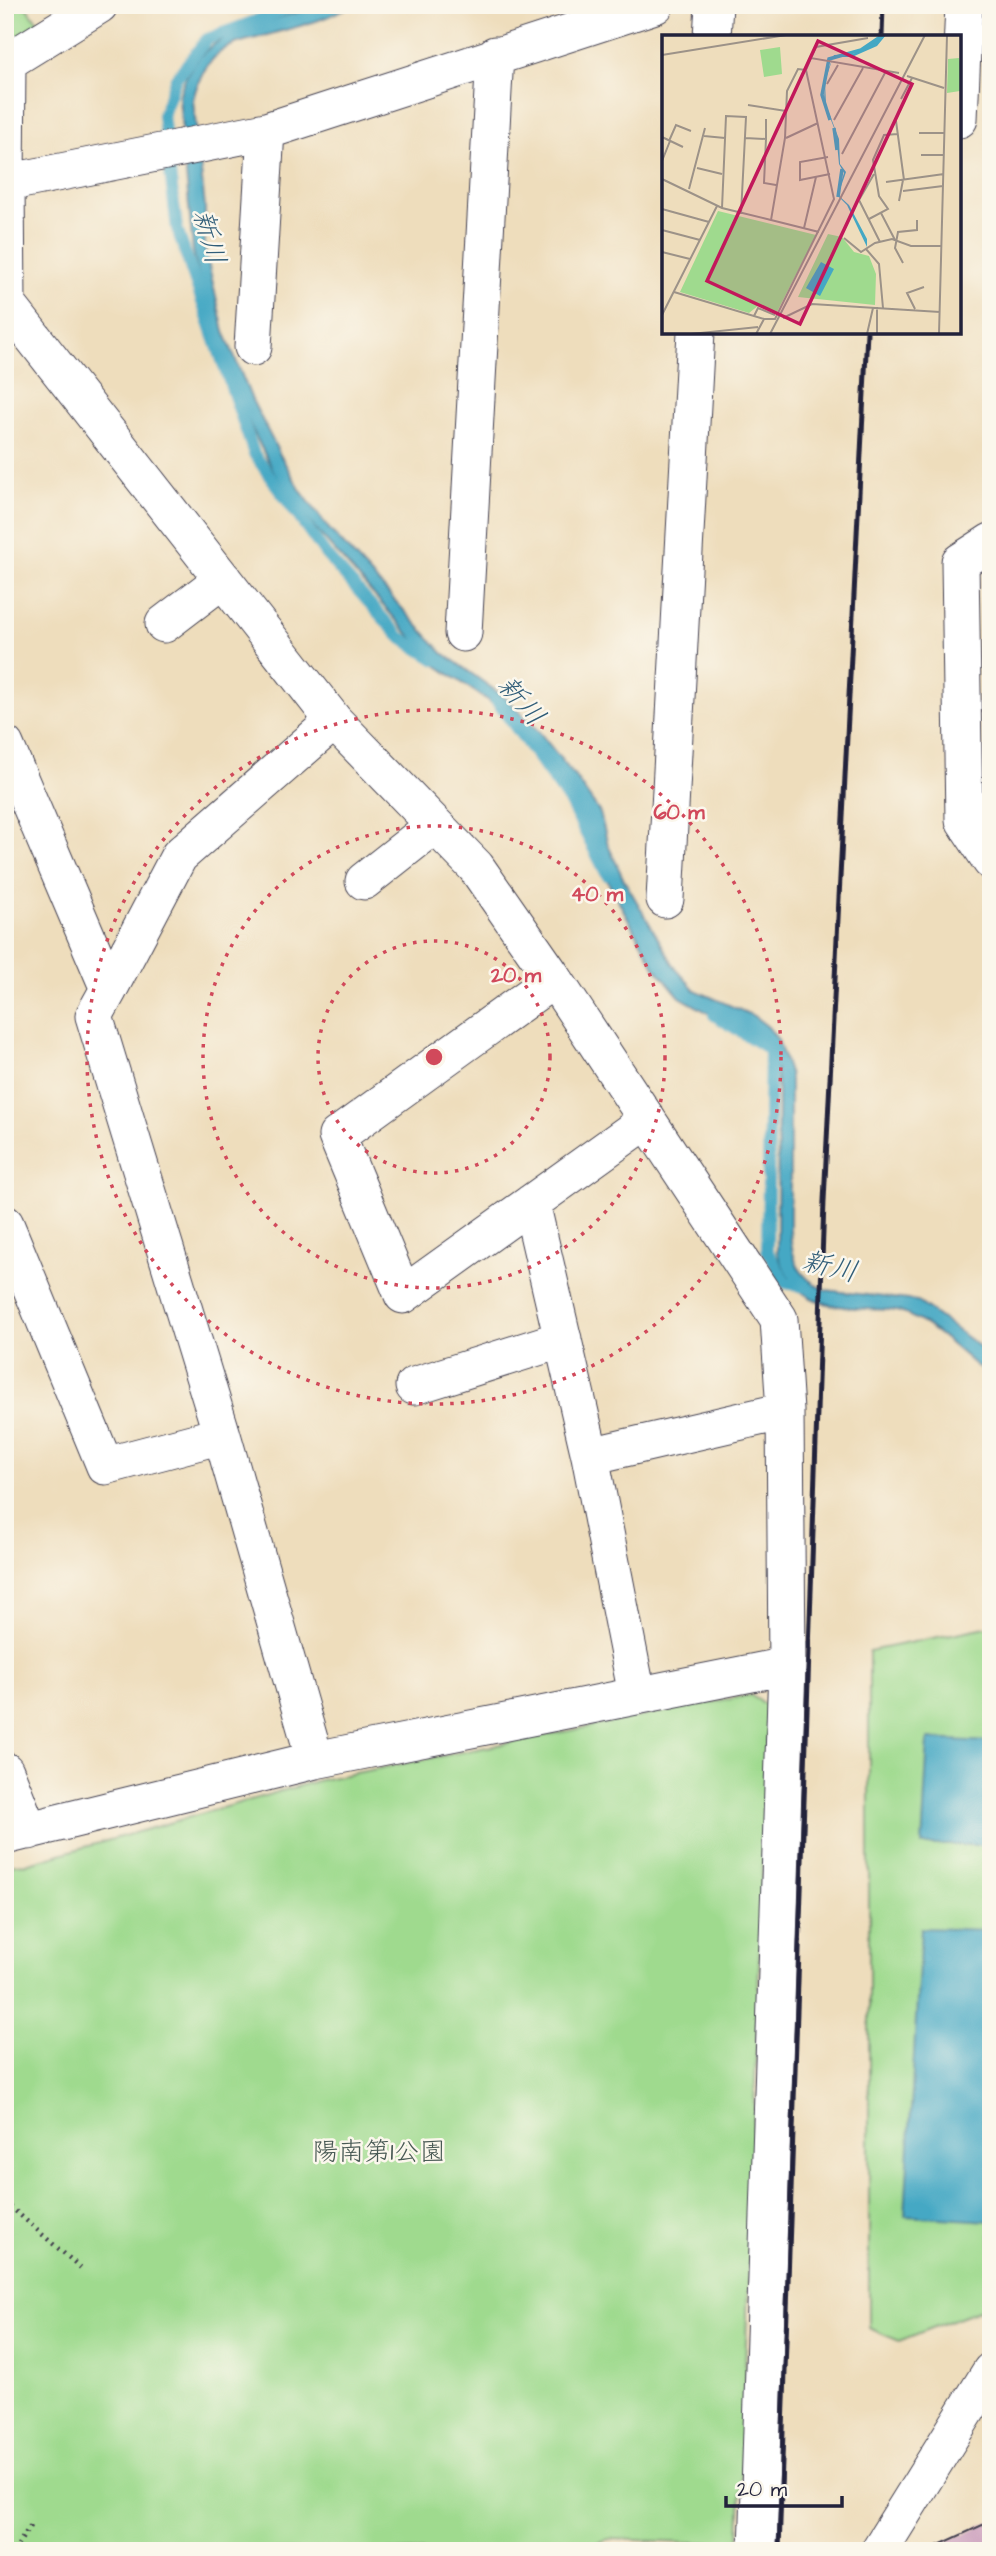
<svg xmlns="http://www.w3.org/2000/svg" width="996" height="2556" viewBox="0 0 996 2556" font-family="'Architects Daughter','Klee One',sans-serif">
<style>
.green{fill:#9fda8e;stroke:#607e64;stroke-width:2}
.water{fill:#44a8c4;stroke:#336580;stroke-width:2}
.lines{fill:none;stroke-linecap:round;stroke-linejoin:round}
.stream{stroke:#44a8c4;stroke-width:12}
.building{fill:#ca9dbc}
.street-casing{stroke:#413e4e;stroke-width:39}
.path{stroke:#413e4e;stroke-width:4.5;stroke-dasharray:2 5;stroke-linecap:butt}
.street{stroke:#fff;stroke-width:37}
.rail{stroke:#22223b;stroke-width:5}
.ring{fill:none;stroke:#d1495b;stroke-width:3.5;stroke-dasharray:3.5 7}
.labels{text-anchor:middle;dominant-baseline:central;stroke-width:5;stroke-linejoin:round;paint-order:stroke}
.park-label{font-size:26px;fill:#485954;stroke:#fbf7ec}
.water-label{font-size:28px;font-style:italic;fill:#315e79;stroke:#fbf7ec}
.inset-river{fill:none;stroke:#44a8c4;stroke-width:3.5}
.inset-road{fill:none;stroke:#9c9288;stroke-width:2}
.view{fill:#c2185b;fill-opacity:0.15;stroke:#c2185b;stroke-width:3.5}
.inset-edge{fill:none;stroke:#22223b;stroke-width:3.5}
.centre{fill:#d1495b;stroke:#fbf7ec;stroke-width:3.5}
.ring-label{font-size:21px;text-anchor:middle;font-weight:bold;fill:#d1495b;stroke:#fbf7ec;stroke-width:5;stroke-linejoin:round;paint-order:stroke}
</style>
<rect width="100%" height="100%" fill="#fbf7ec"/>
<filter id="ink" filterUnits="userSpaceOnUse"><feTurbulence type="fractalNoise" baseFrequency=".0143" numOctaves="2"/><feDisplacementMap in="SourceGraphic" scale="14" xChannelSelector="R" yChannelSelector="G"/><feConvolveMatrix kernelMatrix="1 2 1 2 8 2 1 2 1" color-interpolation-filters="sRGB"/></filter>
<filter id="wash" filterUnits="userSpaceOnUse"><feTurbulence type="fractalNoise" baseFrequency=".00686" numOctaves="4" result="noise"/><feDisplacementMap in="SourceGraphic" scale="28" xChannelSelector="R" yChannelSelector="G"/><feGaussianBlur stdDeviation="1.57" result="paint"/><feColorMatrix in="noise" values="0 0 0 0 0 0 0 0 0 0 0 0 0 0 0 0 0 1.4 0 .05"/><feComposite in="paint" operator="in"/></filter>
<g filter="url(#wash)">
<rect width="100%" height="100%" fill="#eeddbc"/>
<path class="green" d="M5,5H24L40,24L5,55Z
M991,1626V2305L899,2341L869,2328V1651Z
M750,1695L768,1706L739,2544L608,2539L576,2551H5V1865L29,1863L320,1780Z"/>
<path class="water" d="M322,5H352C325,21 295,27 264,36C250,40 230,43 219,53C204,66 197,82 193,100L205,207V249L224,331L252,400L279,453L301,491L330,530L443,653L507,699L540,733L576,778L600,813L608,845L623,878L676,969L695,990L754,1016L768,1027L778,1040L790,1076V1231C792,1260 798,1278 826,1290L917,1301L991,1355V1378C963,1356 934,1324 900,1312C890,1309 878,1310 868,1309C822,1306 792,1301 777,1252L778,1092L776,1070L758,1041L680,997L656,969L609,884L587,828L569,794L526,736L509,715L436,665L301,513L274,473L237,399L202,294L193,251L179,97C195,28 265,24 322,5Z
M928,1739L991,1742V1845H922Z
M921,1928L991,1930V2221L905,2216Z"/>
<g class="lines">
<path class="stream" d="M297,5L207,39L176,78L163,115L177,229L254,454L326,555L400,637L436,660
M495,699L569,801L607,875
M714,1015L770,1050L767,1250L785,1283L809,1288"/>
</g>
<g id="blocks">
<path class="building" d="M991,2521V2551H926Z"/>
</g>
</g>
<g filter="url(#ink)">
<use href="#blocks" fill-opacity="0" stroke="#413e4e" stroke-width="2"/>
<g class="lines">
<defs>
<path id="street" d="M712,37L714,5
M959,119L964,5
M6,183L7,62L99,5
M7,304L334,721L476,867L554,979L779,1319L785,1411L787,1666L758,2551
M5,305L7,304L6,183L266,131L655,5
M253,347L266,131
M991,542L960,562L964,820L991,861
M164,624L223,579
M463,633L495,55
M5,745L109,989L94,1016L222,1435L315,1760L787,1666
M364,881L435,825
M665,899L696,332
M554,979L337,1136L403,1295L647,1120
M109,989L179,856L334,721
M531,1203L590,1456L637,1695
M5,1224L105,1466L222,1435
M414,1386L563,1339
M590,1456L785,1411
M5,1771L29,1831
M5,1836L315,1760
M879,2551L991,2371"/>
</defs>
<use href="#street" class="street-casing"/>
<path class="path" d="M5,2202L83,2270
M14,2551L32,2523"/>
<use href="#street" class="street"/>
<path class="rail" d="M882,37L883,5
M779,2551L824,1201L867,332"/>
</g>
</g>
<g class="ring">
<circle cx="434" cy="1057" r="116"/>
<circle cx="434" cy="1057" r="231"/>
<circle cx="434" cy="1057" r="347"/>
</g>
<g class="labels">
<g class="park-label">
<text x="379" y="2152">陽南第1公園</text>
</g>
<g class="water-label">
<text transform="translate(209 237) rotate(75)">新川</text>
<text transform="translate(521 701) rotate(49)">新川</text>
<text transform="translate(830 1267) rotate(13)">新川</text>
</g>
</g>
<g transform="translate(662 35)">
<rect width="299" height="299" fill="#eeddbc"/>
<path d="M118,12L120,39L102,42L98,15ZM297,23L300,39L299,64L298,56L285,58L286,24ZM56,176L154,200L115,277L97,270L87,278L18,257ZM166,199L180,202L192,217L207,221L214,239L213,270L136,262Z" fill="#9fda8e"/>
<path d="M224,0L215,11L190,22H171L163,47L164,70L177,104L178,129L184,137L176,160L187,170L205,204V212L185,170L175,160L182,138L177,129L174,98L162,67L163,42L172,20L191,19ZM159,227L172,234L158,261L144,253Z" fill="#44a8c4"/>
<path class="inset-river" d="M168,85L160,60L167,24L199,15L221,0M172,93L175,115M176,162L180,134"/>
<path class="inset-road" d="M0,20L124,0M149,23L154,12L206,3M245,41L282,53M165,49L176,30M239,64L250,43M86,70L124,76M172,85L201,33M234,86L242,145M257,98H282M42,101L63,103M0,102L21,112M83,103L104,104V84M124,103L156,88M104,104L102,148L114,150M7,106L14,90L29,96M180,119L224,36M259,120H282M166,122L138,127V145L168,139M0,126L8,106M35,133L60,139M212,139L197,165L218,207M0,144L60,173L109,185M224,147L282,139M27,154L43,93M241,156L281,151M237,166L241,145M60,173L64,81L84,82L79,179M0,174L47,187M219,178L233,205M207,184L226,174L217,161L211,125L222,100L236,99M142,193L154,142M0,195L38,205M157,197L109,185L123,103L125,56L136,34L144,35L149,23L237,38M182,203L199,217L213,208L230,204L249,211H280M204,214L217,229L221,273M0,217L28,224M241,228L233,213L236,197L255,195V185M12,257L102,284M215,272V299M253,274L245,258L262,252M0,280L55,171M92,281L96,273L113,280M121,283L150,269L278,277M29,299L96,292M94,299L102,284H113L172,164L144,35M108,299L263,0M205,299L211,273M277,299L285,0"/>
<path class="view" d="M156,6L250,49L138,289L45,246Z"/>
<rect width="299" height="299" class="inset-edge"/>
</g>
<circle cx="434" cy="1057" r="10" class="centre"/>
<g class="ring-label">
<text x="679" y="819">60 m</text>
<text x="597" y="901">40 m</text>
<text x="516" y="982">20 m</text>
</g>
<rect width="996" height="2556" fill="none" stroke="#fbf7ec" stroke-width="28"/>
<path d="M726 2496v10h116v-10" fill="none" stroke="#22223b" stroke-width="3.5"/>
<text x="737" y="2496" font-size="21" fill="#22223b" stroke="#fbf7ec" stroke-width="5" paint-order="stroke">20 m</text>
</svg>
